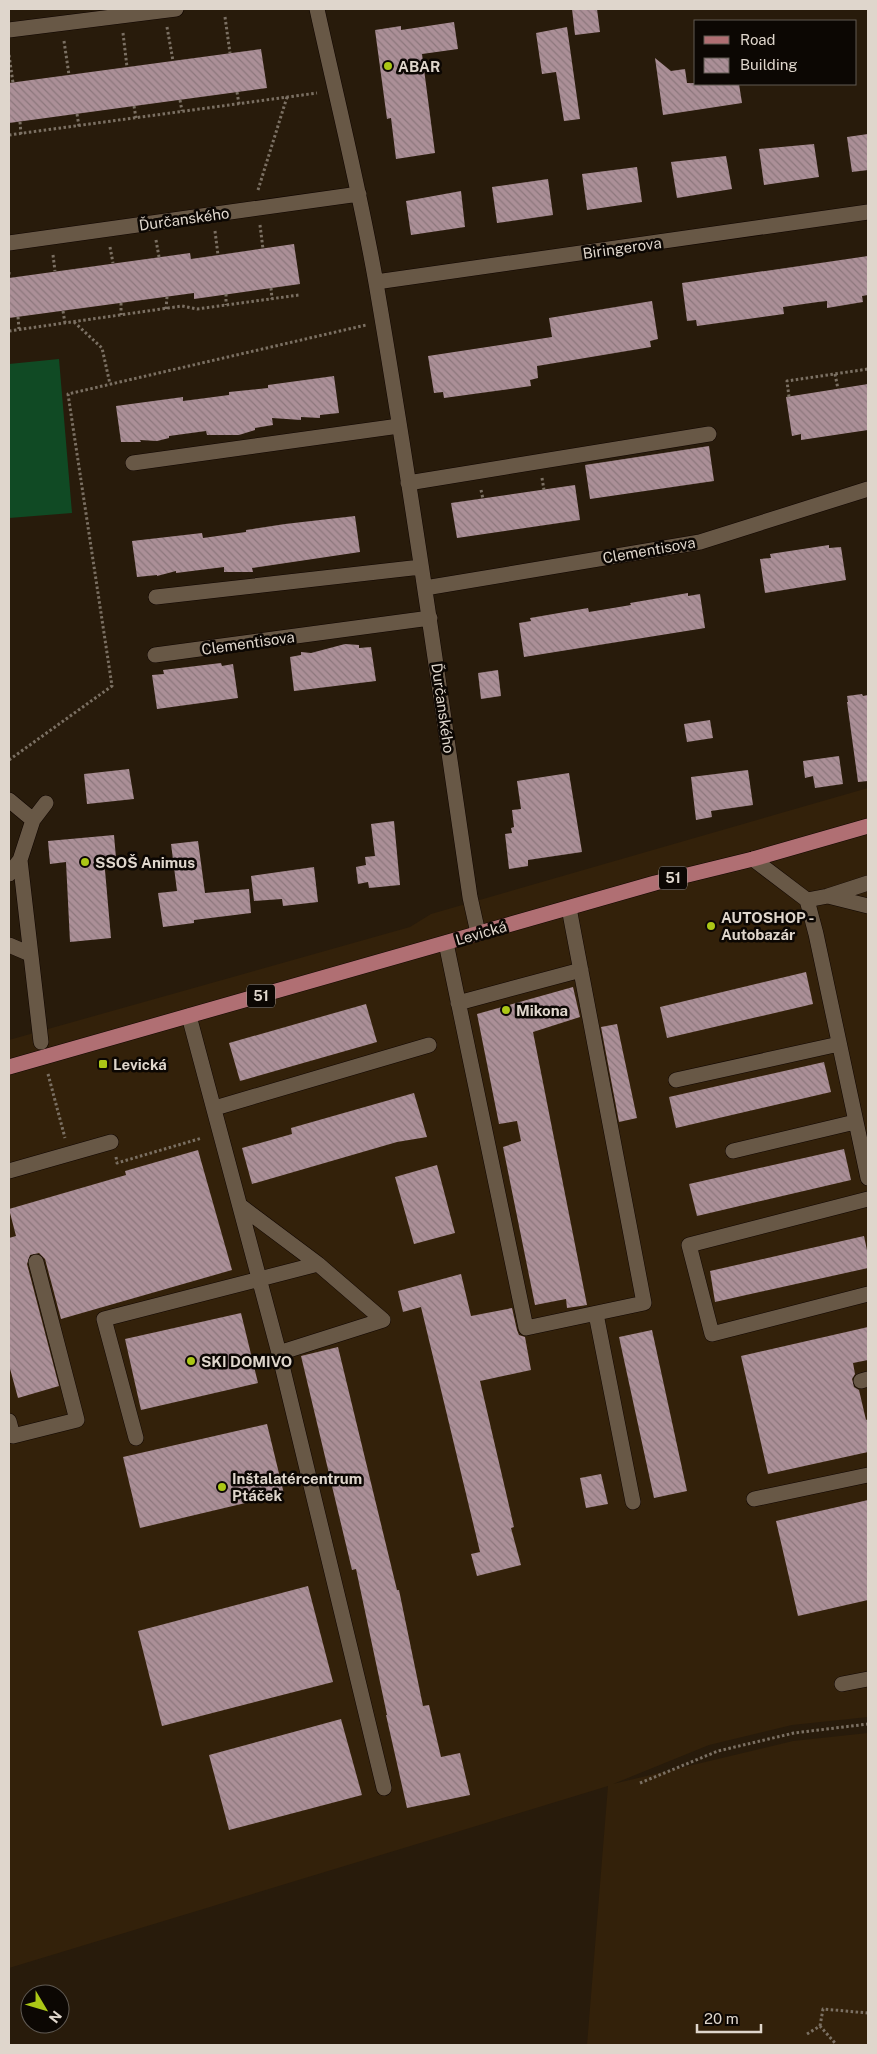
<svg xmlns="http://www.w3.org/2000/svg" width="877" height="2054" viewBox="0 0 877 2054" font-family="'Public Sans',sans-serif">
<style>
.built{fill:#33210a}
.garden{fill:#104a24}
.building{fill:url(#building-back-hatch)}
.lines{fill:none;stroke-linecap:round;stroke-linejoin:round}
.minor-casing{stroke:#100500;stroke-width:16}
.major-casing{stroke:#100500;stroke-width:16}
.path{stroke:#7b7063;stroke-width:3;stroke-dasharray:2.5 2.5;stroke-linecap:butt}
.minor{stroke:#685846;stroke-width:15}
.major{stroke:#b06f73;stroke-width:15}
.poi-dot{fill:#abc716;stroke:#0c0703;stroke-width:2}
.labels{text-anchor:middle;dominant-baseline:central;stroke-width:5;stroke-linejoin:round;paint-order:stroke}
.shield{fill:#0c0703;stroke:#a09890;stroke-width:1}
.shield-label{font-size:14px;font-weight:bold;fill:#dfd6cc}
.poi-label{font-size:15px;font-weight:bold;fill:#dfd6cc;stroke:#0c0703;text-anchor:start}
.street-label{font-size:15px;fill:#dfd6cc;stroke:#0c0703}
</style>
<defs>
<pattern id="building-back-hatch" width="6" height="6" patternUnits="userSpaceOnUse" patternTransform="scale(1.25)"><rect width="6" height="6" fill="#ab8f97"/><path d="M-1 5l2 2M0 0l6 6M5-1l2 2" fill="none" stroke="#8c777c"/></pattern>
</defs>
<rect width="100%" height="100%" fill="#281b0b"/>
<path class="built" d="M868,788V1717L792,1725L709,1745L613,1784L793,1741L868,1733V2045H587L608,1786L9,1968V1040L410,927L431,914Z"/>
<path class="garden" d="M59,359L72,513L9,518V364Z"/>
<path class="building" d="M572,9H597L600,32L575,35Z
M454,22L458,49L422,54L435,153L396,159L391,118L387,119L375,30L401,26V30Z
M567,27L580,119L564,121L556,72L542,74L536,33Z
M261,49L267,88L9,123V83Z
M655,58L671,71L685,69L687,83L739,84L742,103L663,115Z
M868,134V170L852,172L847,137Z
M814,144L819,177L764,185L759,149Z
M726,156L732,189L677,198L671,162Z
M637,167L642,202L587,210L582,174Z
M548,179L553,215L497,223L492,187Z
M461,191L465,227L411,235L406,201Z
M294,244L300,284L194,299V293L9,318V278L190,253L191,259Z
M868,256V295L862,296L863,302L827,308V301L818,302L783,307L784,314L697,326L696,320L687,321L682,283Z
M652,301L658,339L650,341L651,347L537,366L538,378L530,380L531,386L444,398L443,392L434,393L428,356L552,337L549,318Z
M334,376L339,413L320,415V418L301,417V420L272,418L273,425L255,428V430L239,435H207L206,431L169,436V438L157,441L140,440L141,442H121L116,406L183,397V401L229,395V392L268,388V385Z
M868,384V430L801,440V434L792,436L786,397Z
M709,446L714,481L590,499L585,465Z
M575,485L580,520L457,538L451,503Z
M355,516L360,552L252,568L253,572H224V567L176,573V571L157,576V575L137,577L132,541L202,533L203,538L246,532V530L285,524Z
M829,545V548L841,547L846,580L765,593L760,559L771,558L770,554Z
M688,593V596L700,594L705,628L524,657L519,623L531,621L530,618L588,608L589,612L631,605L630,603Z
M345,644L359,645V648L371,647L376,681L294,691L290,657L301,655V652L311,653Z
M221,663L222,666L233,664L238,698L157,709L152,675L164,674L163,670Z
M498,670L501,696L481,699L478,673Z
M862,694L863,696L868,695V781L858,782L847,702H848L847,696Z
M710,720L713,738L687,742L684,724Z
M839,756L843,784L815,788L813,776L805,778L803,761Z
M129,769L134,799L87,804L84,774Z
M748,770L753,805L711,811L712,817L696,820L691,777Z
M569,773L582,852L528,860V866L509,869L505,834L512,833L511,828L514,827L512,810L521,809L517,781Z
M394,821L400,885L369,888L368,882L358,884L356,867L366,865L365,857L375,856L371,824Z
M114,835L116,858L104,859L111,938L70,942L66,862L50,864L48,841Z
M198,841L205,893L249,889L251,913L194,920V923L163,927L158,893L177,891L171,844Z
M314,867L318,902L283,906L282,899L254,901L251,876Z
M806,972L813,1004L667,1038L660,1007Z
M573,987L580,1017L533,1032L587,1305L567,1308L566,1299L535,1305L503,1147L521,1141L517,1121L499,1124L477,1014Z
M366,1004L377,1042L240,1081L229,1043Z
M617,1024L637,1118L619,1122L601,1027Z
M824,1062L831,1092L676,1128L669,1097Z
M414,1093L427,1137L397,1142L252,1184L242,1148L292,1134L291,1128Z
M844,1149L851,1180L697,1216L689,1184Z
M198,1150L232,1270L61,1319L45,1259L39,1253L30,1255L27,1264L59,1386L18,1398L9,1365V1238L16,1236L9,1209L126,1175L125,1171Z
M437,1165L455,1233L414,1244L395,1177Z
M864,1236L868,1255V1268L715,1302L710,1271Z
M461,1274L471,1316L512,1308L517,1330L519,1335L525,1337L531,1370L480,1381L514,1527L511,1528L521,1565L477,1576L471,1554L480,1552L421,1307L403,1312L398,1291Z
M241,1313L258,1383L141,1410L125,1339Z
M868,1327V1360L853,1363L855,1374L852,1379L854,1387L859,1390L866,1420L868,1419V1452L768,1474L741,1356Z
M652,1330L687,1491L654,1498L619,1337Z
M338,1347L397,1590H399L423,1706L429,1705L441,1757L460,1753L470,1795L407,1808L386,1715H387L356,1569L352,1570L301,1356Z
M267,1424L284,1494L140,1528L123,1457Z
M601,1474L608,1504L586,1508L580,1478Z
M868,1500V1600L798,1616L776,1521Z
M308,1586L333,1682L162,1726L138,1631Z
M341,1719L362,1795L229,1830L209,1755Z"/>
<g class="lines">
<defs>
<path id="minor" d="M317,9C337,100 360,191 376,283C411,487 440,692 470,897L478,933
M9,30L176,9
M9,243L359,194
M376,282L868,212
M133,463L399,426
M408,483L709,434
M425,588L700,542L868,489
M156,597L421,567
M155,655L430,618
M9,800L33,820
M753,859L807,900L828,896L868,906
M20,860L41,1042
M9,874L20,860L33,820L46,803
M828,896L868,883
M807,900L816,934L868,1178
M446,943L526,1328L644,1303L569,908
M9,945L30,954
M458,1003L581,970
M189,1016L279,1353L384,1788
M676,1080L839,1044
M215,1108L429,1045
M733,1151L855,1122
M9,1171L111,1142
M868,1199L689,1245L712,1334L868,1294
M242,1207L318,1264L383,1320L279,1353
M596,1314L633,1502
M861,1381L868,1379
M9,1421L13,1436L77,1420L36,1262
M136,1438L104,1319L318,1264
M754,1499L868,1475
M842,1684L868,1679"/>
<path id="major" d="M9,1067L655,883L753,859L868,826"/>
</defs>
<use href="#minor" class="minor-casing"/>
<use href="#major" class="major-casing"/>
<path class="path" d="M225,17L230,53
M167,27L173,61
M123,33L127,67
M64,41L69,75
M9,55L13,83
M237,92L239,104
M180,100L182,111
M134,106L136,118
M77,114L79,126
M20,122L21,134
M9,135L317,93
M258,190L287,97
M260,225L263,249
M215,231L218,255
M156,240L159,257
M110,247L113,263
M53,255L55,271
M9,272V277
M271,288L272,299
M226,294V305
M121,303V315
M166,309L167,297
M63,311L65,323
M18,317L19,329
M74,322L102,348L110,384
M9,331L182,306L197,309L299,295
M835,374L838,389
M789,397L787,381L868,369
M542,478L544,490
M481,490L483,499
M9,760L112,686L68,394L366,325
M48,1074L65,1138
M116,1157L117,1163L202,1138
M640,1783L718,1751L794,1733L868,1724
M820,2026L823,2009L868,2013
M807,2034L820,2026L835,2043"/>
<use href="#minor" class="minor"/>
<use href="#major" class="major"/>
</g>
<g class="poi-dot">
<circle cx="388" cy="66" r="5"/>
<circle cx="85" cy="862" r="5"/>
<circle cx="711" cy="926" r="5"/>
<circle cx="506" cy="1010" r="5"/>
<rect x="98" y="1059" width="10" height="10" rx="2.5"/>
<circle cx="191" cy="1361" r="5"/>
<circle cx="222" cy="1487" r="5"/>
</g>
<g class="labels">
<g class="shield">
<rect x="659" y="866.5" width="28" height="23" rx="4"/>
<rect x="247" y="984.5" width="28" height="23" rx="4"/>
</g>
<g class="shield-label">
<text x="673" y="878">51</text>
<text x="261" y="996">51</text>
</g>
<g class="poi-label">
<text x="398" y="66">ABAR</text>
<text x="95" y="862">SSOŠ Animus</text>
<text x="721" y="917">AUTOSHOP -<tspan x="721" dy="17">Autobazár</tspan></text>
<text x="516" y="1010">Mikona</text>
<text x="113" y="1064">Levická</text>
<text x="201" y="1361">SKI DOMIVO</text>
<text x="232" y="1478">Inštalatércentrum<tspan x="232" dy="17">Ptáček</tspan></text>
</g>
<g class="street-label">
<text transform="translate(184 219) rotate(-8)">Ďurčanského</text>
<text transform="translate(622 248) rotate(-8)">Biringerova</text>
<text transform="translate(649 550) rotate(-10)">Clementisova</text>
<text transform="translate(248 643) rotate(-8)">Clementisova</text>
<text transform="translate(443 708) rotate(82)">Ďurčanského</text>
<text transform="translate(481 933) rotate(-16)">Levická</text>
</g>
</g>
<rect width="877" height="2054" fill="none" stroke="#dfd6cc" stroke-width="20"/>
<rect x="694" y="20" width="162" height="65" fill="#0c0703" stroke="#605a53"/>
<rect x="704" y="36" width="25" height="8" fill="#b06f73" stroke="#605a53"/>
<text x="740" y="45" font-size="15" fill="#dfd6cc">Road</text>
<rect x="704" y="58" width="25" height="15" fill="url(#building-back-hatch)" stroke="#605a53"/>
<text x="740" y="70" font-size="15" fill="#dfd6cc">Building</text>
<g transform="translate(45 2009) rotate(128)"><circle r="24" fill="#0c0703" stroke="#605a53"/>
<path d="M0-4L9 19L0 12L-9 19Z" fill="#abc716"/>
<text y="-8" font-size="14" font-weight="bold" text-anchor="middle" fill="#dfd6cc">N</text>
</g>
<path d="M697 2024v8h64v-8" fill="none" stroke="#dfd6cc" stroke-width="2.5"/>
<text x="704" y="2024" font-size="15" fill="#dfd6cc" stroke="#0c0703" stroke-width="4" paint-order="stroke">20 m</text>
</svg>
